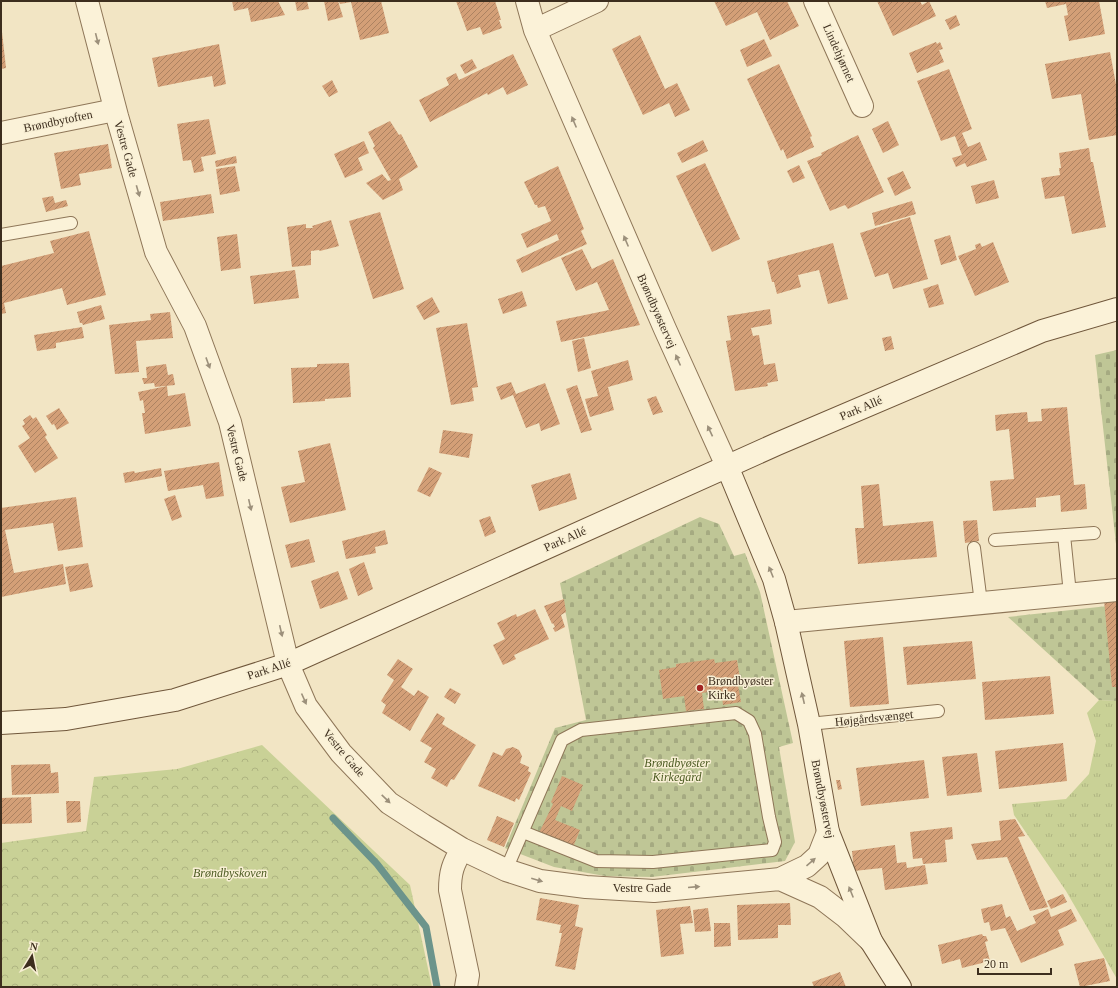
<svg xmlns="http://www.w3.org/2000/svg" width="1118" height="988" viewBox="0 0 1118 988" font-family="Georgia,serif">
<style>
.grass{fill:url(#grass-tufts)}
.forest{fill:url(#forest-crowns)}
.cemetery{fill:url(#cemetery-stones)}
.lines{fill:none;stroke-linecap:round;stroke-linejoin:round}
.stream{stroke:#6c948b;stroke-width:7}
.building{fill:url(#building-hatch)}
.lane-casing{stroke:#8e7658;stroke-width:14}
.street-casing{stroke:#8e7658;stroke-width:24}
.secondary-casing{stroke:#70573b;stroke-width:24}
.lane{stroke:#fbf2d8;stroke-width:12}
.street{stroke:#fbf2d8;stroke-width:22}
.secondary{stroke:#fbf2d8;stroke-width:22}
.oneway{fill:#9c907b}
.poi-dot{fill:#a32523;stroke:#f8efd4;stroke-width:1.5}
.labels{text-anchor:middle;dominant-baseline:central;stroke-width:3;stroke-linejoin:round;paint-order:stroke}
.street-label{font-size:12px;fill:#3d2e1e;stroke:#f8efd4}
.poi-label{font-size:12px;fill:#3d2e1e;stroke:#f8efd4;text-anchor:start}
.park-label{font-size:12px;font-style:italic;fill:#4c5b22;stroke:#f8efd4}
</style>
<defs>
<pattern id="grass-tufts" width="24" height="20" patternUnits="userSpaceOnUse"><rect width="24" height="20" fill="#c9d196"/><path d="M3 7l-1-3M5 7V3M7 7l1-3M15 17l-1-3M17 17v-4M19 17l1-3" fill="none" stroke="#aeb481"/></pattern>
<pattern id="forest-crowns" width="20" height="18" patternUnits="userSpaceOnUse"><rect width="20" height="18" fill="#c9d196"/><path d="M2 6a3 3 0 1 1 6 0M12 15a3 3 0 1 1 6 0" fill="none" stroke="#aeb481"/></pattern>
<pattern id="cemetery-stones" width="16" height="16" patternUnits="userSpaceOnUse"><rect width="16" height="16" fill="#bfc696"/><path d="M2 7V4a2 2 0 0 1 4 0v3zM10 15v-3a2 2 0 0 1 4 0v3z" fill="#a5aa81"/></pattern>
<pattern id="building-hatch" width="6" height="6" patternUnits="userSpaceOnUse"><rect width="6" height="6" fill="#d39f77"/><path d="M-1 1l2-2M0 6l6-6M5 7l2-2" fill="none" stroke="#ac8261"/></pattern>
</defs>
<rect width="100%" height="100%" fill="#f2e5c4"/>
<path class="grass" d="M1099,700L1117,701V979L1066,891L1014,815L1012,804L1066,799L1089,774L1096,741L1087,713Z"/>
<path class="forest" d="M262,745L410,885L432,987H1V843L86,831L94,777L177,769Z"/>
<path class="cemetery" d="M1117,350V553L1095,355Z
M700,517L719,524L734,556L745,553L760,592L793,743L779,747L795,842L785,861L652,877L605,876L554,867L505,848L555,728L586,720L560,583Z
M1117,605V701L1099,700L1008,617Z"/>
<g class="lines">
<path class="stream" d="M333,818L377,864L426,927L437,987"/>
</g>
<path class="building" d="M232,1H278L285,15L251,22L248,8L234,11Z
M295,1H307L309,9L297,11Z
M324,1H338L343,17L328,21Z
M339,1H381L389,33L360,40L351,2L340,4Z
M456,1H495L501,20H499L502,28L483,35L480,27L467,31Z
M714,1H787L799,26L770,40L757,12L726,26Z
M877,1H920L922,5L929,1L936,16L893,36Z
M1045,1H1099L1105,34L1069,41L1064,16L1068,15L1066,4L1047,8Z
M956,15L960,25L950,30L945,20Z
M1,32H2L6,68L1,69Z
M640,35L665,89L677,83L690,110L675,117L669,103L643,115L612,49Z
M764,39L772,56L747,67L740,50Z
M936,42L937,44L940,42L943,49L939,50L944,62L917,73L909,53Z
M219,44L226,84L214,87L212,76L158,87L152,58Z
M1110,52L1117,90V135L1089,140L1081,94L1052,99L1045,64Z
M513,54L528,85L507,95L503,87L488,95L487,93L430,122L419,100L449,85L446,78L456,73L459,80Z
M472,59L477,68L465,74L460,65Z
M779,64L812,136L810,137L814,147L787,159L783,149L781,151L747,79Z
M949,69L972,129L962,133L968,147L980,142L987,160L967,167L965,163L956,167L952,158L962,155L955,136L941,141L917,81Z
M332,80L338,92L329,97L322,86Z
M209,119L216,154L201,157L204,171L194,173L191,160L183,161L177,124Z
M390,121L399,135L401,134L418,167L399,179L403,190L383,200L366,183L382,174L388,181L391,180L373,148L375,146L368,132Z
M888,121L899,145L883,153L872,129Z
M858,135L884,192L848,209L845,205L830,211L807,161L822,155L821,153Z
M703,140L708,151L682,163L677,153Z
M364,141L369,153L358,158L363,170L345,178L334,154Z
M108,144L112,168L79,174L81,185L61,189L54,153Z
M1089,148L1091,162H1093L1106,227L1072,234L1064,196L1045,199L1041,178L1060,175L1059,168H1061L1059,153Z
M236,156L237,163L216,167L215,161Z
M705,163L740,239L712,252L676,176Z
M799,165L805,178L793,183L787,171Z
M235,166L240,191L220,195L216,169Z
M558,166L584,229L581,231L587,244L522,273L516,260L559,240L557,234L527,248L521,234L551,221L545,206L538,208L537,205H535L524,182Z
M903,171L911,188L895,196L887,178Z
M994,180L999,198L976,204L971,186Z
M211,194L214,213L163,221L160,202Z
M53,196L55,203L66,200L68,206L46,212L42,198Z
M912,201L916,214L875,226L872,213Z
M380,212L404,289L373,299L349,221Z
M910,217L928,279L893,289L888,273L875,277L860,233Z
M331,220L339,246L320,251L319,250L311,251V265L292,267L287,227L306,224V228H313L312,226Z
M89,231L106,295L67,305L62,288L4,303L6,313L1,314V266L54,253L50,241Z
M237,234L241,268L221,271L217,237Z
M950,235L957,260L941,265L934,240Z
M993,242L1009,282L975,296L958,256L976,249L975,245L980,243L982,247Z
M833,243L848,299L828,304L819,270L798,275L801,287L777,294L774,282H772L767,261Z
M582,249L592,269L613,259L640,325L561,342L556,321L609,310L597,282L576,291L561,258Z
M295,270L299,298L254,304L250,276Z
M938,284L944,304L929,308L923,289Z
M522,291L527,306L503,314L498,299Z
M432,297L440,312L424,320L416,306Z
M101,305L105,319L83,325L82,323H80L77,312Z
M770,309L772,324L751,328L753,336L759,335L764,365L775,363L778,381L767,383L768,386L735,391L726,341L731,340L727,316Z
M170,312L173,338L136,341L139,372L115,374L109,325L151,320L150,314Z
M467,323L478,387L472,388L474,401L451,405L436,328Z
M82,327L84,338L56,343V348L37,351L34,335Z
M891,336L894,349L885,351L882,338Z
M584,338L591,368L578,372L572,341Z
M628,360L633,380L608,387L614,410L590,417L585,399L598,396L591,371Z
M349,363L351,397L325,399V401L293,403L291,368L317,367V364Z
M166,364L168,375L173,374L175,385L155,387L154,383L144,384L142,378H147L146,367Z
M511,382L516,394L545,383L560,424L541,431L539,423L526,428L513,395L501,400L496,387Z
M577,385L592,430L581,433L566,389Z
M167,386L168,396L185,393L191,426L145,434L142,413H145L143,400L140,401L138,392Z
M656,396L663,412L653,415L647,399Z
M1067,407L1074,485L1085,484L1087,509L1061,512L1060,495L1036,498V507L993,511L990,481L1014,479L1009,429L996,431L995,415L1027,412L1028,422L1042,421L1041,409Z
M59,408L69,423L57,430L54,424L52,425L46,416Z
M30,415L33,419L36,417L47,435L45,437L58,458L35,473L18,446L30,438L22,426L25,424L23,420Z
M443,430L473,434L469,458L439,453Z
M330,443L346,510L290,523L281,487L305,482L298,451Z
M219,462L224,496L206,499L203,485L168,491L164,471Z
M429,467L442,473L430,497L417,491Z
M161,468L162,476L125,483L123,473L134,471L135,473Z
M570,473L577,499L539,511L531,485Z
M879,484L883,526L933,521L937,557L858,564L855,528H864L861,486Z
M175,495L182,517L172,521L164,499Z
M76,497L83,547L58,551L53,523L5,530L14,573L63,564L66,584L1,597V508Z
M490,516L496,532L485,537L479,520Z
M977,520L979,541L965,543L963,521Z
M385,530L388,544L375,547L376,553L346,559L342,541Z
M309,539L315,562L291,568L285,545Z
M364,562L373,589L358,596L349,569Z
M88,563L93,587L70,592L65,567Z
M338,571L348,599L320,609L311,581Z
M564,599L566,612L561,615L565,627L555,632L553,628L555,627L553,623L552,624L544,606Z
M1117,599V687H1112L1104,600Z
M535,609L549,639L514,655L516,659L503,665L493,645L505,639L497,623L516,614L517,617Z
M883,637L889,704L850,707L844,641Z
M972,641L976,679L907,685L903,647Z
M398,659L413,669L401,687L414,696L418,690L429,697L410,731L382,713L386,705L381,701L394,680L387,675Z
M714,659L715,663L737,660L741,685H738L741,702L723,705L721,690L702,693L704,709L686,711L684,696L663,699L659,670L676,667V664Z
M1050,676L1054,714L985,720L982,682Z
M450,688L461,694L455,704L444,697Z
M437,713L445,718L442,724L476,745L454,780L451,779L447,787L431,778L436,769L424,762L432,748L420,741Z
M1063,743L1067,781L999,789L995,751Z
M513,747L519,750L522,756L520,763L529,767L528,771L531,773L519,800L516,798L515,802L478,786L493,752L502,756L506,749Z
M977,753L982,792L947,796L942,757Z
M924,760L929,798L861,806L856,768Z
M50,764L51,773L58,772L59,793L12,795L11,765Z
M562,776L583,785L572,811L561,806L555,820L580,830L573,847L539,833L553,804L551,802Z
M836,780H840L842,789L838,790Z
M31,797L32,823L1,824V798Z
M66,801H80L81,822L67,823Z
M497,816L514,823L504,847L487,840Z
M1015,819L1025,836L1018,837L1048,907L1030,911L1007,857L977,860L971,844L1001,840L999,821Z
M952,827L953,839L945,840L947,862L923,864L922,858L913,859L910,832Z
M895,845L897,863L906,862L907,868L925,865L928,884L885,890L882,868L854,871L852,851Z
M1063,894L1067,902L1051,909L1047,901Z
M540,898L579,905L575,926L583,928L575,970L555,966L562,933H559L561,925L536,920Z
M790,903L791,925H778V938L738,940L737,905Z
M1002,904L1006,918L1010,916L1017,931L1036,923L1033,916L1048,909L1051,917L1071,909L1077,921L1058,930L1064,945L1021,963L1005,928L991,931L989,922L984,923L981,909Z
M690,906L693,923L680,924L684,954L661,957L656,910Z
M708,908L711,931L695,932L693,910Z
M714,923H730L731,946L714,947Z
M982,934L983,936H986L988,941L985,942L990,961L962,968L960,959L942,964L938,945Z
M1104,958L1110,981L1080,987L1074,964Z
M840,972L846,987H814L812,982Z"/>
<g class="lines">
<defs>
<path id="lane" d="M1,235L71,223
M1064,535L1070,594
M995,540L1094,533
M974,548L981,603
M809,724L938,711
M506,870L562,740L581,730L736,713L749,721L755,734L769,817L775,842L772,850L653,862L596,861L523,832"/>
<path id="street" d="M87,1L117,116L156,252L195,326L230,422L288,664L306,706L341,753L389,803L423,825L462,849L506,870L540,881L586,887L654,891L780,879L807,866L819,855L828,832
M527,1L535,30L665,329L727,466
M815,1L862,106
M535,30L597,1
M1,133L115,110
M786,622L1117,590
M462,849C453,864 450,872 450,890L468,975L466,987
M780,879L820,897L846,917L871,941"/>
<path id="secondary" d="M727,466L774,579L786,622L809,724L828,832L871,941L900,987
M1,723L66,719L175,700L288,664L777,444L1042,331L1117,309"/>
</defs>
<use href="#lane" class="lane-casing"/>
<use href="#street" class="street-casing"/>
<use href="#secondary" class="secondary-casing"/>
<use href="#lane" class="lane"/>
<use href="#street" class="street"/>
<use href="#secondary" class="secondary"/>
</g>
<defs><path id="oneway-solid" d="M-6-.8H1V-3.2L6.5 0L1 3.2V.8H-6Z"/></defs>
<g class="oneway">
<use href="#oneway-solid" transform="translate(97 39) rotate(76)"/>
<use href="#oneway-solid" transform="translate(574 122) rotate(-113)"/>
<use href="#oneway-solid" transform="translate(138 191) rotate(74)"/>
<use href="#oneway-solid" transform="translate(626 241) rotate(-113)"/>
<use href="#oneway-solid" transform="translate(678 360) rotate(-114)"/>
<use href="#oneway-solid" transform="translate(208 363) rotate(70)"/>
<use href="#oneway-solid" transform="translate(710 431) rotate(-115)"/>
<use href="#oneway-solid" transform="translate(250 505) rotate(77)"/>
<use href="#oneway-solid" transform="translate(771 572) rotate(-112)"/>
<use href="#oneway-solid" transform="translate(281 631) rotate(77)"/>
<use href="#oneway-solid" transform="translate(803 698) rotate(-103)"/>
<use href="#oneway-solid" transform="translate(304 699) rotate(66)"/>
<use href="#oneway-solid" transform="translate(386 799) rotate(44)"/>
<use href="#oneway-solid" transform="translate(811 862) rotate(-41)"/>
<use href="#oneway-solid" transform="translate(537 880) rotate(16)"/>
<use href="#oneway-solid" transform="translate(694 887) rotate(-5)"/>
<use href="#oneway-solid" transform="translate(851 892) rotate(-112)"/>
</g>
<circle class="poi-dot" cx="700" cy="688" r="4"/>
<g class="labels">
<g class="street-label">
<text transform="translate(839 53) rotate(66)">Lindehjørnet</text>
<text transform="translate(58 121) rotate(-12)">Brøndbytoften</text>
<text transform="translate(126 149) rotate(74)">Vestre Gade</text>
<text transform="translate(657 311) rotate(66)">Brøndbyøstervej</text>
<text transform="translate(861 408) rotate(-23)">Park Allé</text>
<text transform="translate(237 453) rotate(76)">Vestre Gade</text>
<text transform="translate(565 539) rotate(-24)">Park Allé</text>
<text transform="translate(269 669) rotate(-18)">Park Allé</text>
<text transform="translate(874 718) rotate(-6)">Højgårdsvænget</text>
<text transform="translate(344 753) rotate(50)">Vestre Gade</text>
<text transform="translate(823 799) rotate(79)">Brøndbyøstervej</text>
<text x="642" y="888">Vestre Gade</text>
</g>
<g class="poi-label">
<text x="708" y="681">Brøndbyøster<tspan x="708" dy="14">Kirke</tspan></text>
</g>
<g class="park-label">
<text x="677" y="763">Brøndbyøster<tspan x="677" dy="14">Kirkegård</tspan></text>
<text x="230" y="873">Brøndbyskoven</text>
</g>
</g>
<rect width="1118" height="988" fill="none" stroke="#3d2e1e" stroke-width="4"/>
<g transform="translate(32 956) rotate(10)" stroke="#f8efd4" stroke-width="3" paint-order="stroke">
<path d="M0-3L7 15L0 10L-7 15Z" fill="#3d2e1e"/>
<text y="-6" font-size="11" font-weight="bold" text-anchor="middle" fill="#3d2e1e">N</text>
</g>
<path d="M978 968v6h73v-6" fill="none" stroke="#3d2e1e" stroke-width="2"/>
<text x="984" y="968" font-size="12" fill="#3d2e1e" stroke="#f8efd4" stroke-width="3" paint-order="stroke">20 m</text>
</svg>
